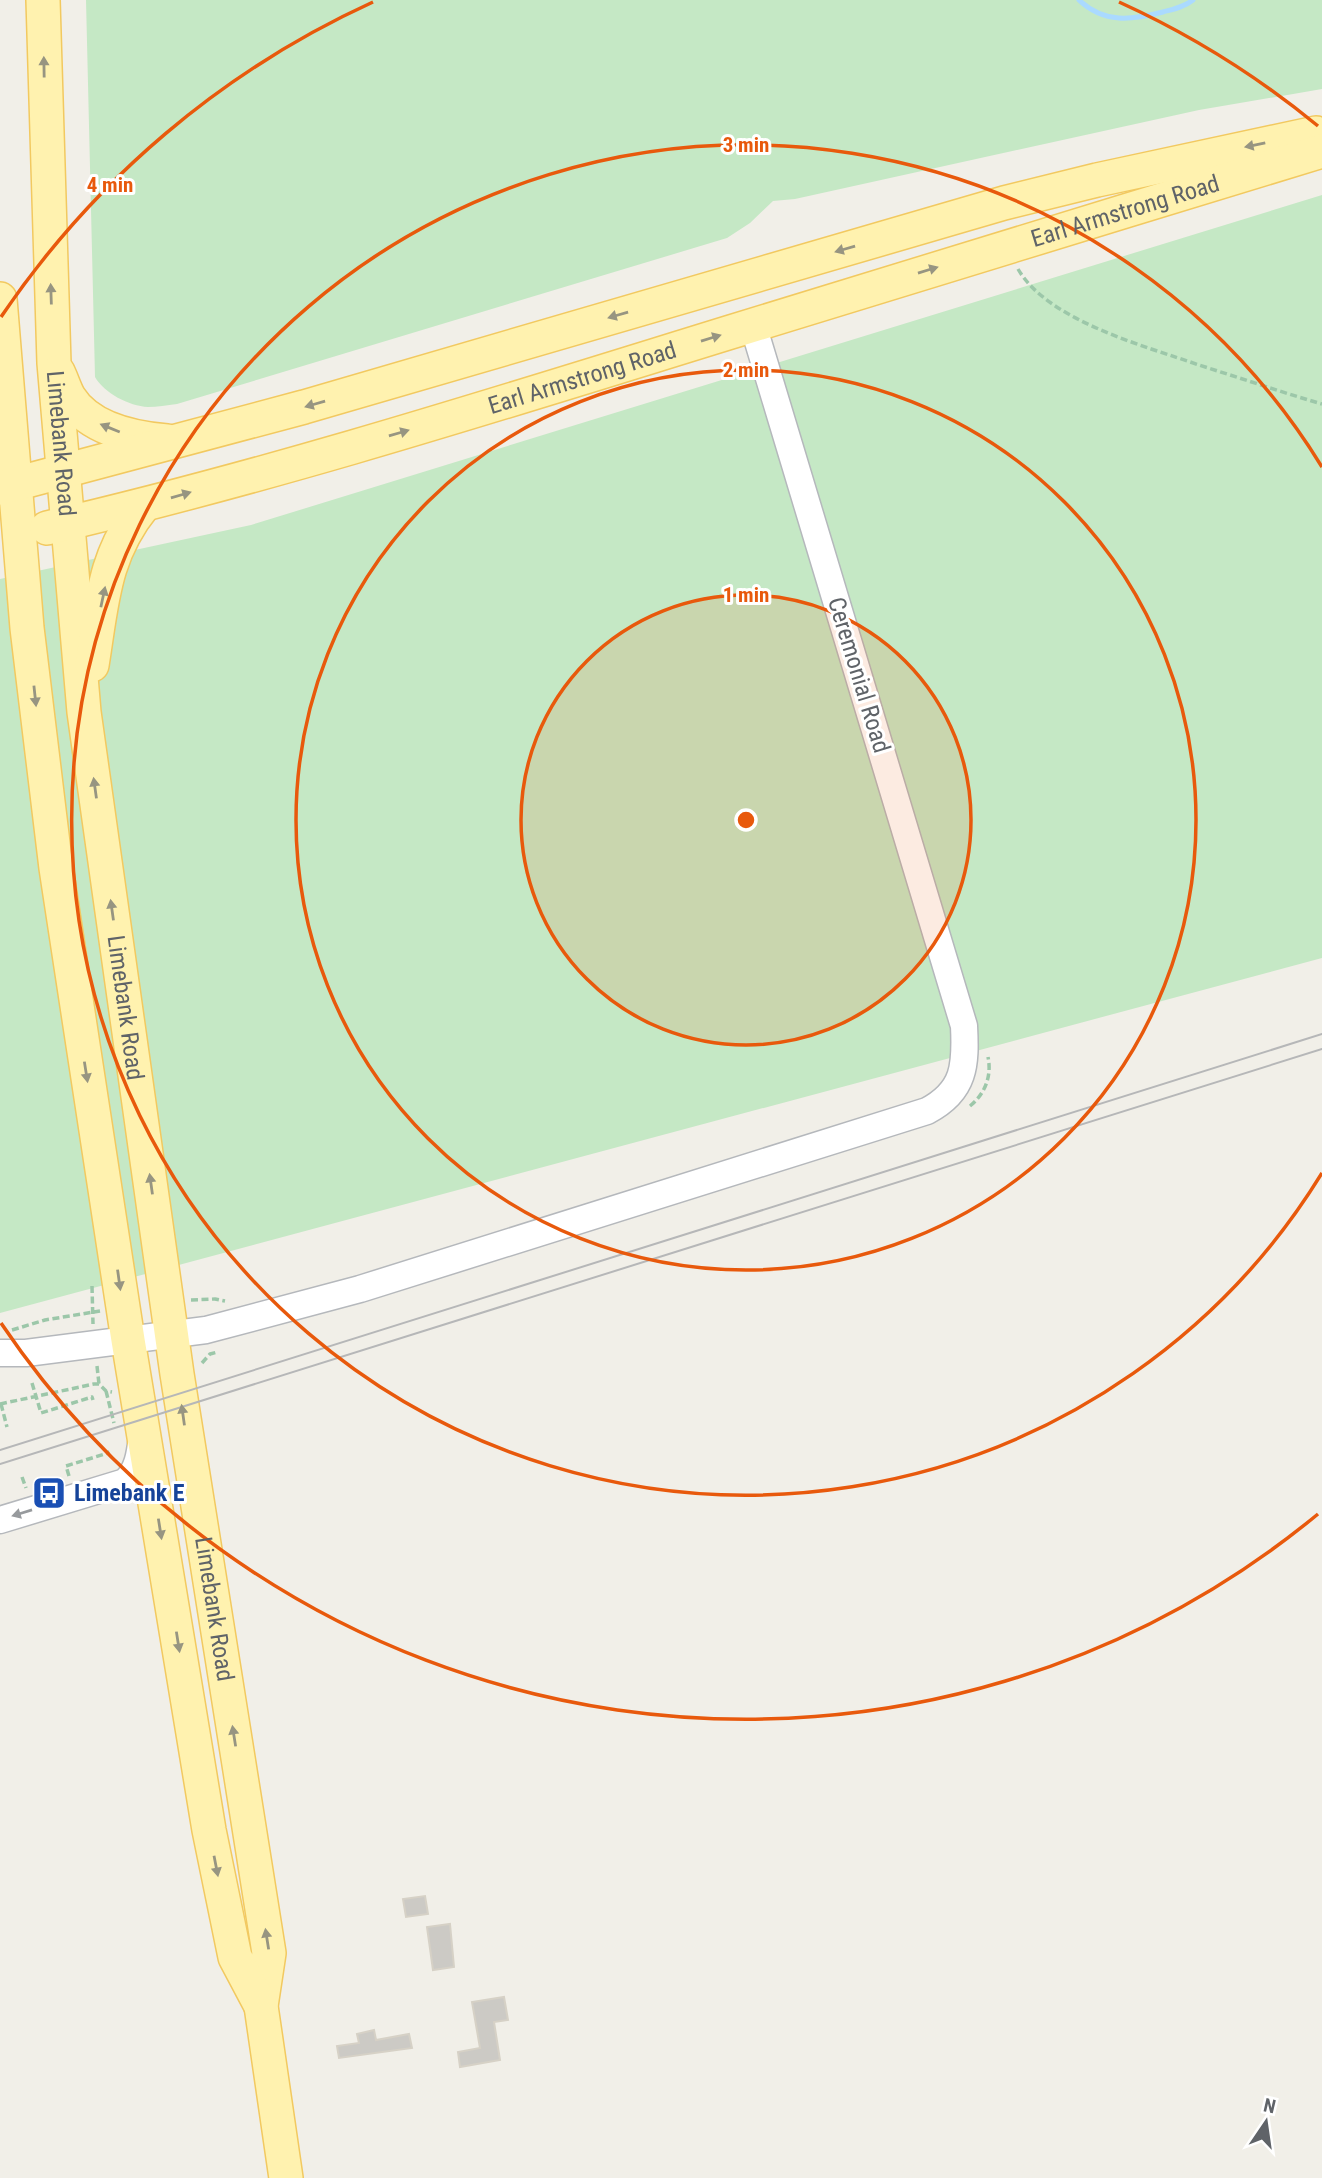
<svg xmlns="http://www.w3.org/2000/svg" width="1322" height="2178" viewBox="0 0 1322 2178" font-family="'Roboto Condensed',sans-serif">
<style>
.green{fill:#c5e8c5}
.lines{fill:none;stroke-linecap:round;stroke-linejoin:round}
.stream{stroke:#aadaff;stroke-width:5}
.building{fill:#cccac5;stroke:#d6d1c6;stroke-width:2}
.minor-casing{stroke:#b5b8bc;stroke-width:29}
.major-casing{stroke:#f2c960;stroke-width:36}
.path{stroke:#9cc7a9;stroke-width:3.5;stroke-dasharray:7 3.5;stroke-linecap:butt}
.minor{stroke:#fff;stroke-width:26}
.major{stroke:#fff2af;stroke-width:33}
.tram{stroke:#b6b7b8;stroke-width:2}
.oneway{fill:#979581}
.oneway2{fill:#979a9d}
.ring{fill:none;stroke:#e8590c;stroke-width:3.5}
.labels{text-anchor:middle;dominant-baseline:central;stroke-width:6;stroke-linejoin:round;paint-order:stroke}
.street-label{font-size:24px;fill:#5f6368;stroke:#fff}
.transit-label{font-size:24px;font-weight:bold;fill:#164399;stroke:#fff;text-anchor:start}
.centre{fill:#e8590c;stroke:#fff;stroke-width:3.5}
.ring-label{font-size:21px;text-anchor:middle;font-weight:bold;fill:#e8590c;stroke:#fff;stroke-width:6;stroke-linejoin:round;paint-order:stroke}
</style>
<rect width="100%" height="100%" fill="#f1efe8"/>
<path class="green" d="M86,0H1322V89L1199,110L795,199L773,201L750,223L727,238L177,404C167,405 157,407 148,407C129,406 104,393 95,377Z
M1322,195V958L0,1313V579L251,525Z"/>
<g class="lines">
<path class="stream" d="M1079,0C1104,24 1132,20 1163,12C1174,9 1184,7 1193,0"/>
</g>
<path class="building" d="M425,1896L428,1914L406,1917L403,1899Z
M450,1924L454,1967L433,1970L427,1927Z
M504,1997L508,2020L494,2022L500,2060L460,2067L458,2052L480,2048L472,2002Z
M374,2030L376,2040L409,2034L412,2048L339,2058L337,2046L359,2043L357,2034Z"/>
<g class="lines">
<defs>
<path id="minor" d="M0,1353H26L206,1330L360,1289L927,1111C965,1091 966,1065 964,1026L753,325
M0,1520L125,1482C138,1471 140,1453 142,1437"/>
<g id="major">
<path id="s1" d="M43,0L54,363L84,712L177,1374L269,1953L261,2006L286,2178"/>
<path d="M0,299L27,628L56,868L128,1340L209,1830L235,1957L261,2006"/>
<path d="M58,372C62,380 65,390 69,397C89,429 132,438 167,441"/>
<path d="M0,488L304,407L1004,203L1097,180L1316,133"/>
<path id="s2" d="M47,528C279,474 507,401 734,331C930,270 1126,211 1322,151"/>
<path d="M92,665C102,604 103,555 144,505"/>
</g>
</defs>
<use href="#minor" class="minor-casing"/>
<use href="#major" class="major-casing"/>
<path class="path" d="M1018,269C1048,321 1145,346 1199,365C1240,378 1281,392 1322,404
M970,1106C985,1094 992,1076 988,1057
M92,1286L93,1324
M191,1300L215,1299L225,1301
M12,1330L45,1320L100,1311
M202,1363L210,1354L218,1352
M97,1366L99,1384
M32,1383L41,1413L92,1397L93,1400
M106,1391L114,1423
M0,1404L94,1384H99L106,1391L112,1392
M1,1404L7,1427
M69,1476L66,1466L108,1453L107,1451
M22,1477L26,1488"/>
<use href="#minor" class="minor"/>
<use href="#major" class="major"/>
<path class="tram" d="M0,1450L1322,1034
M0,1464L1322,1049"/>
</g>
<defs><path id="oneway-solid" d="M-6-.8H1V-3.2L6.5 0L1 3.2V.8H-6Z" transform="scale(1.75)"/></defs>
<g class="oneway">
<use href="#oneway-solid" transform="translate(44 67) rotate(-91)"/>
<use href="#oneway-solid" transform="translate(1255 145) rotate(168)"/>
<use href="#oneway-solid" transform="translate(845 249) rotate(164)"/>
<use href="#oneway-solid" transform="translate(928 270) rotate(-17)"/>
<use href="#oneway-solid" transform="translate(51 294) rotate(-92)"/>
<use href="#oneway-solid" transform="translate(618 315) rotate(164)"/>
<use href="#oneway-solid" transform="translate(711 338) rotate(-17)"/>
<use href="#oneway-solid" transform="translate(315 404) rotate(164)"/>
<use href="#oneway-solid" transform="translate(110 428) rotate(-158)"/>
<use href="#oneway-solid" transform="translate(399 433) rotate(-16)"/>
<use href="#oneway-solid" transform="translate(181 495) rotate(-16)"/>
<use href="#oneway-solid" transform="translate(103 597) rotate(-78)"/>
<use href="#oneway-solid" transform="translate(35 696) rotate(84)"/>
<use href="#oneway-solid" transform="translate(95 788) rotate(-98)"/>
<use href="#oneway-solid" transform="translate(112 910) rotate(-98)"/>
<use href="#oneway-solid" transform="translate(86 1072) rotate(81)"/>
<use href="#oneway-solid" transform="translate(151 1184) rotate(-98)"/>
<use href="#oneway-solid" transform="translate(119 1280) rotate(82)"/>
<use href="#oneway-solid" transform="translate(183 1415) rotate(-98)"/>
<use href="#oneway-solid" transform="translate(160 1529) rotate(81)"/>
<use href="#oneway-solid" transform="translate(178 1642) rotate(81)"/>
<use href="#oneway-solid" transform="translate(234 1736) rotate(-99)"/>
<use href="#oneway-solid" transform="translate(216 1866) rotate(79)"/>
<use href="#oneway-solid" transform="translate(267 1939) rotate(-99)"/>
</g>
<use class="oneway2" href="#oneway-solid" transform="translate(22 1513) rotate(163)"/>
<circle cx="746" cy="820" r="225" fill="#e8590c" fill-opacity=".12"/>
<g class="ring">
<circle cx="746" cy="820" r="225"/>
<circle cx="746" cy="820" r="450"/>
<path d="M1322 1173A675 675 0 1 1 1322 467"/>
<path d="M1318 1514A899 899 0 0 1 1 1323M1 317A899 899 0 0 1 373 2M1119 2A899 899 0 0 1 1318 126"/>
</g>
<defs>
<symbol id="bus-square" viewBox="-11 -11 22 22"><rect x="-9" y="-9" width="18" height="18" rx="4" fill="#1a4fb4" stroke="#fff"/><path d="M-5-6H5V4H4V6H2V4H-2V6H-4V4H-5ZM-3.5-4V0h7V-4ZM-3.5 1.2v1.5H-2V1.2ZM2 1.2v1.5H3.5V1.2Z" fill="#fff"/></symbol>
</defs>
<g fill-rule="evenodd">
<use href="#bus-square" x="30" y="1474" width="38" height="38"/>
</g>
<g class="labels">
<g class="street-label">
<text stroke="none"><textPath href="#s2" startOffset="1124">Earl Armstrong Road</textPath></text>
<text stroke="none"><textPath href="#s2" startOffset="556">Earl Armstrong Road</textPath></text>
<text stroke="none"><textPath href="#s1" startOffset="444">Limebank Road</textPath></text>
<text transform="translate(859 675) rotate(73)">Ceremonial Road</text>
<text stroke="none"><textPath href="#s1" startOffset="1012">Limebank Road</textPath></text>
<text stroke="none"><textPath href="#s1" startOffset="1620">Limebank Road</textPath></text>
</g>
<g class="transit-label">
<text x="74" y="1493">Limebank E</text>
</g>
</g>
<circle cx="746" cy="820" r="10" class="centre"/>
<g class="ring-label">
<text x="746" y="152">3 min</text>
<text x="110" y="192">4 min</text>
<text x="746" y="377">2 min</text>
<text x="746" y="602">1 min</text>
</g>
<g transform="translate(1266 2122) rotate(13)" stroke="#ffffff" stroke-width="5" paint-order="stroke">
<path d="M0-5L12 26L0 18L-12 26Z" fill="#5f6368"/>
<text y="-10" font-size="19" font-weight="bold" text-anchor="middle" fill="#5f6368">N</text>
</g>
</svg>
